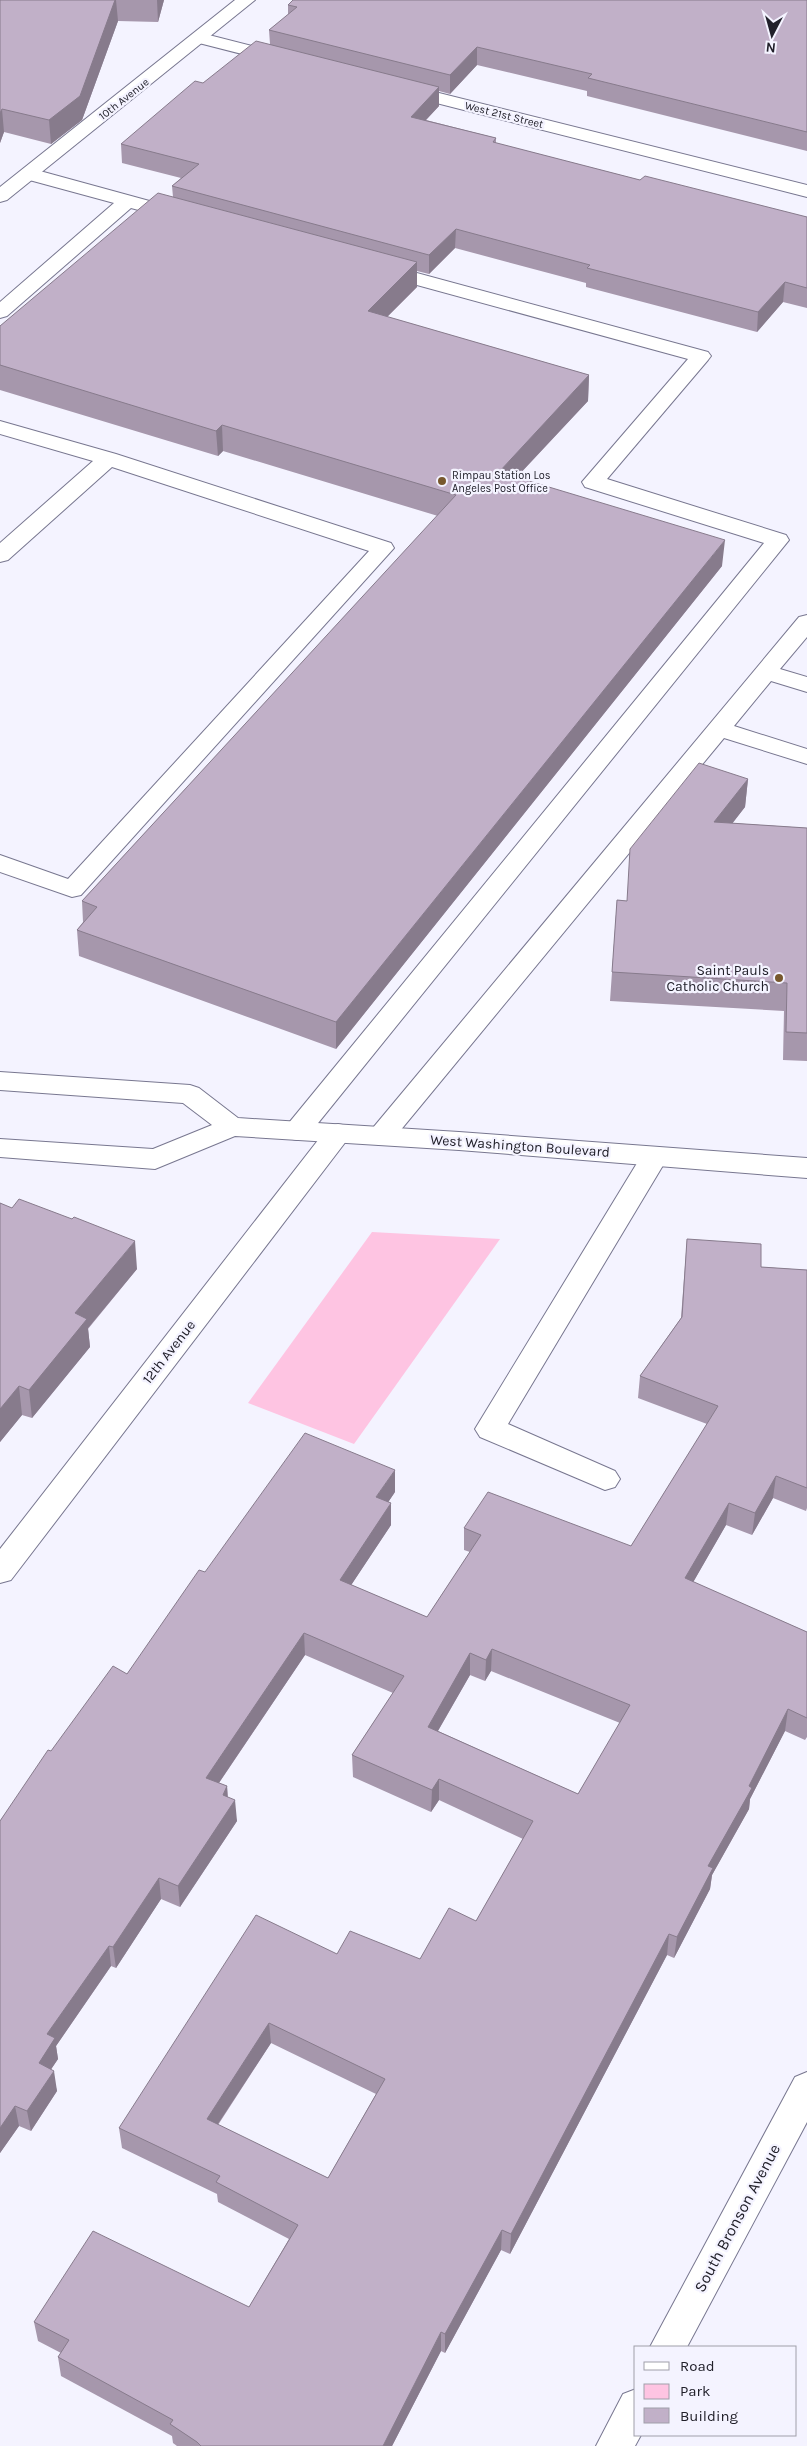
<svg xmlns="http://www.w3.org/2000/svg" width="807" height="2446" viewBox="0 0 807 2446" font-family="Karla,sans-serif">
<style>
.green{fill:#fec4e2}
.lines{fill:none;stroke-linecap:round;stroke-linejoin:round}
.lane-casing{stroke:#787790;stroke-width:2}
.street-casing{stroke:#787790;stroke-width:2}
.secondary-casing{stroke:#787790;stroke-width:2}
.lane{fill:#fff;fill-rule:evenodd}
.street{fill:#fff;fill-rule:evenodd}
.secondary{fill:#fff;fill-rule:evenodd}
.wall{fill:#a697ac;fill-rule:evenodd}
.shaded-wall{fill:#877b8c}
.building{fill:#c1b0c8;stroke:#877b8c;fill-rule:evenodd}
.poi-dot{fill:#77582d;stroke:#f4f3ff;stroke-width:2}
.labels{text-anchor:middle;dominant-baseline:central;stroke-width:4.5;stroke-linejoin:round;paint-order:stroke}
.far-street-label{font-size:11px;fill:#21202a;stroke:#f4f3ff}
.far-poi-label{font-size:11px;fill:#21202a;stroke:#f4f3ff;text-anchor:start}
.poi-label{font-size:14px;fill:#21202a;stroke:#f4f3ff;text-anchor:end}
.street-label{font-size:14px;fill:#21202a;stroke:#f4f3ff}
.near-street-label{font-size:16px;fill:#21202a;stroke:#f4f3ff}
</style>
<rect width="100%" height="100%" fill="#f4f3ff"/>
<path class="green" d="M372,1232L500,1239L354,1444L248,1403Z"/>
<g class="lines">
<defs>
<path id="lane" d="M29,168L186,211L189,215L186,219L179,221L131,208L7,316L0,318V302L114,203L22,178L20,174L22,170Z
M380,263L708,352L711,356L708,360L607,479L786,535L789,540L306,1138L297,1140L288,1138L284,1131L288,1124L764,543L585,487L582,482L688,359L373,273L370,269L373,265Z
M0,421L116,454L391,543L394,548L81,895L72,897L0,872V855L68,879L369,551L112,467L8,560L0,562V543L93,461L0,434Z
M807,615V637L780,669L807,677V692L771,681L734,726L807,749V764L724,738L390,1143L381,1145L372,1143L368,1136L372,1129L799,617Z
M655,1147L665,1150L668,1157L508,1424L615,1471L620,1479L615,1487L605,1490L480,1437L475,1429L645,1150Z"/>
<path id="street" d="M201,33L287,55L290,59L287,63L281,64L195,42L192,38L195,34Z
M403,84L807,185V197L397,93L394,89L397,85Z
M338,1124L347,1126L351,1133L347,1140L11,1580L0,1583V1549L329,1126Z"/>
<path id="secondary" d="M235,0H255L7,200L0,202V187Z
M0,1072L190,1085L199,1088L238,1118L459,1132L807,1158V1178L459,1150L235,1136L155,1169L0,1157V1139L153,1149L212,1125L183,1103L0,1090Z
M807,2072V2122L687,2347H650L795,2077Z
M636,2389V2435H641L635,2446H596L623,2394Z"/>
</defs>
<use href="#lane" class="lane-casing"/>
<use href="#street" class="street-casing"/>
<use href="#secondary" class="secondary-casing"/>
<use href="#lane" class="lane"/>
<use href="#street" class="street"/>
<use href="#secondary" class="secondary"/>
</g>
<path class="wall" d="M0,0H164L158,22L118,21L82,120L51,144L4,132L0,143Z
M807,0V151L587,96V91L477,65L450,94L439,91V106L426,120L496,138V143L640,180L807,217V308L783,302L757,332L586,287V283L455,248L429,274L417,271V287L387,317L589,375L588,401L517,477L722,566L336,1049L79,956L77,930L83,922L82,901L438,516L223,451L218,456L0,390V326L173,197L172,186L181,178L122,163L121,144L203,83L270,44L269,30L288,15V5Z
M748,779L745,807L732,823L807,828V1061L783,1060L784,1011L610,1001L617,900L627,901Z
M0,1203L137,1269L88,1329L90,1347L32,1418L22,1415L0,1442Z
M687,1239L761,1267L807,1270V1508L806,1511L773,1498L752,1535L726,1525L693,1582L807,1632V1737L805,1740L785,1731L750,1799L749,1809L712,1875L710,1889L674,1958L667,1955L510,2254L501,2250L445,2353L441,2351L392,2446H177L173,2443L172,2436L61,2376L58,2357L61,2353L38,2341L34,2322L249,2307L289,2239L218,2202L217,2194L122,2148L119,2128L337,1954L420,1959L476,1921L523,1839L439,1800L431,1812L353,1777L352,1755L393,1693L305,1655L219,1783L227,1786L228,1797L237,1821L180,1907L161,1899L116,1968L111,1966L56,2046L58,2059L51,2069L57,2091L31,2131L19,2126L0,2153V1821L51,1751L127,1674L205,1572L395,1492L388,1502L391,1525L351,1585L427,1617L470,1552L464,1550V1528L631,1546L707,1424L638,1398L640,1376L681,1318ZM491,1671L620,1723L578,1794L438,1731L470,1675L485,1681ZM271,2043L376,2094L328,2178L218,2125Z"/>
<path class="shaded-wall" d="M115,0H116L118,21L82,120L51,144L49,120Z
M157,0H164L158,22Z
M477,47V65L450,94V75Z
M439,87V106L411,136V117Z
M2,109L4,132L0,143V113Z
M456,229L455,248L429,274V255Z
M417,262V287L368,336V311Z
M785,282L783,302L757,332L758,312Z
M589,375L588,401L498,497L499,472Z
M222,425L223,451L218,456L216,431Z
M725,540L722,566L336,1049V1022Z
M748,779L745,807L712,850L714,822Z
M135,1241L137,1269L88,1328L90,1347L32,1418L29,1390L75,1313Z
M19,1386L22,1415L0,1442V1409Z
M395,1470V1492L377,1519L376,1497Z
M776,1476L773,1498L752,1535L755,1513Z
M391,1503V1525L340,1602V1580Z
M729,1503L726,1525L683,1600L685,1578Z
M304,1633L305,1655L208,1799L206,1778Z
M492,1649L491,1671L485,1681L486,1660Z
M470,1653V1675L428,1748V1727Z
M788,1709L785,1731L750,1799L749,1809L712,1875L710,1889L674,1958L677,1937L708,1866Z
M439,1779V1800L431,1812L432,1790Z
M227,1786L228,1808L223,1795Z
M235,1800L237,1821L180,1907L178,1886Z
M159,1878L161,1899L116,1968L113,1947Z
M669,1934L667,1955L510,2254L511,2234Z
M109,1946L111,1966L56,2046L58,2059L42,2083L39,2063L47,2034Z
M269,2023L271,2043L208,2139L207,2119Z
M54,2071L57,2091L31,2131L27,2111Z
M15,2106L19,2126L0,2153V2128Z
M502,2230L501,2250L445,2353V2334Z
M441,2332V2351L392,2446H383Z"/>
<path class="building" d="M0,0H115L80,96L49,120L2,109L0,113Z
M293,0H807V132L588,78L592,74L477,47L450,75L269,30L297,7L288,5Z
M256,41L439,87L411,117L496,138L493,142L640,180L645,176L807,217V288L785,282L758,312L587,268L590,265L456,229L429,255L172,186L199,164L121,144L195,81L203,83Z
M158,193L417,262L368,311L589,375L499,472L725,540L336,1022L77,930L97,907L82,901L456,495L222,425L216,431L0,365V326Z
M699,763L748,779L714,822L807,828V1033L786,1032L787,983L612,972L617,900L627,901L630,849Z
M19,1199L72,1219L74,1217L135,1241L75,1313L87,1319L29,1390L19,1386L0,1409V1203L12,1208Z
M687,1239L761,1244V1267L807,1270V1488L776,1476L755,1513L729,1503L685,1578L807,1632V1718L788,1709L749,1786L752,1788L708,1866L713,1868L677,1937L669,1934L511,2234L502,2230L445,2334L441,2332L383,2446H201L197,2442L170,2424L173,2420L58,2357L69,2340L34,2322L93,2231L249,2307L298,2225L216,2182L220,2176L119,2128L256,1915L337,1954L350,1931L420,1959L449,1908L476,1921L533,1821L439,1779L432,1790L352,1755L404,1676L304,1633L206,1778L227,1786L223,1795L235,1800L178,1886L159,1878L113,1947L109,1946L47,2034L55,2038L39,2063L54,2071L27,2111L15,2106L0,2128V1821L48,1750L51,1751L113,1666L127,1674L199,1570L205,1572L305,1433L395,1470L376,1497L391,1503L340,1580L427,1617L481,1535L464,1528L488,1492L631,1546L718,1406L640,1376L682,1317ZM492,1649L630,1705L578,1794L428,1727L470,1653L486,1660ZM269,2023L385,2079L328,2178L207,2119Z"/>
<g class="poi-dot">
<circle cx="442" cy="481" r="5"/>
<circle cx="779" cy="978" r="5"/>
</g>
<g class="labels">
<g class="far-street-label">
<text transform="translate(124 99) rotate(-38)">10th Avenue</text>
<text transform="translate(504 115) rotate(14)">West 21st Street</text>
</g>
<g class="far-poi-label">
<text x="452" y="475">Rimpau Station Los<tspan x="452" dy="13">Angeles Post Office</tspan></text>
</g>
<g class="poi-label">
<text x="769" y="970">Saint Pauls<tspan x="769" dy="16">Catholic Church</tspan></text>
</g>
<g class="street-label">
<text transform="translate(520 1146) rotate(4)">West Washington Boulevard</text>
<text transform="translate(169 1352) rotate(-52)">12th Avenue</text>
</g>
<g class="near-street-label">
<text transform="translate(737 2218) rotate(-62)">South Bronson Avenue</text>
</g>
</g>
<rect x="634" y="2346" width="162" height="90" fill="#f4f3ff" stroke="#a09faa"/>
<rect x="644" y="2362" width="25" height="8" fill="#ffffff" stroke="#a09faa"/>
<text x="680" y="2371" font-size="15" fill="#21202a">Road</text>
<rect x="644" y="2384" width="25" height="15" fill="#fec4e2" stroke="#a09faa"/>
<text x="680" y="2396" font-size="15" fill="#21202a">Park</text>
<rect x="644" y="2408" width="25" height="15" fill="#c1b0c8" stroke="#a09faa"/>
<text x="680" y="2421" font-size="15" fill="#21202a">Building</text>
<g transform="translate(772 35) rotate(186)" stroke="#f4f3ff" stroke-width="4" paint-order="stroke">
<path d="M0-4L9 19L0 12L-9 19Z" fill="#21202a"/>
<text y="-8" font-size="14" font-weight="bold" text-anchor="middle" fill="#21202a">N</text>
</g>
</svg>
